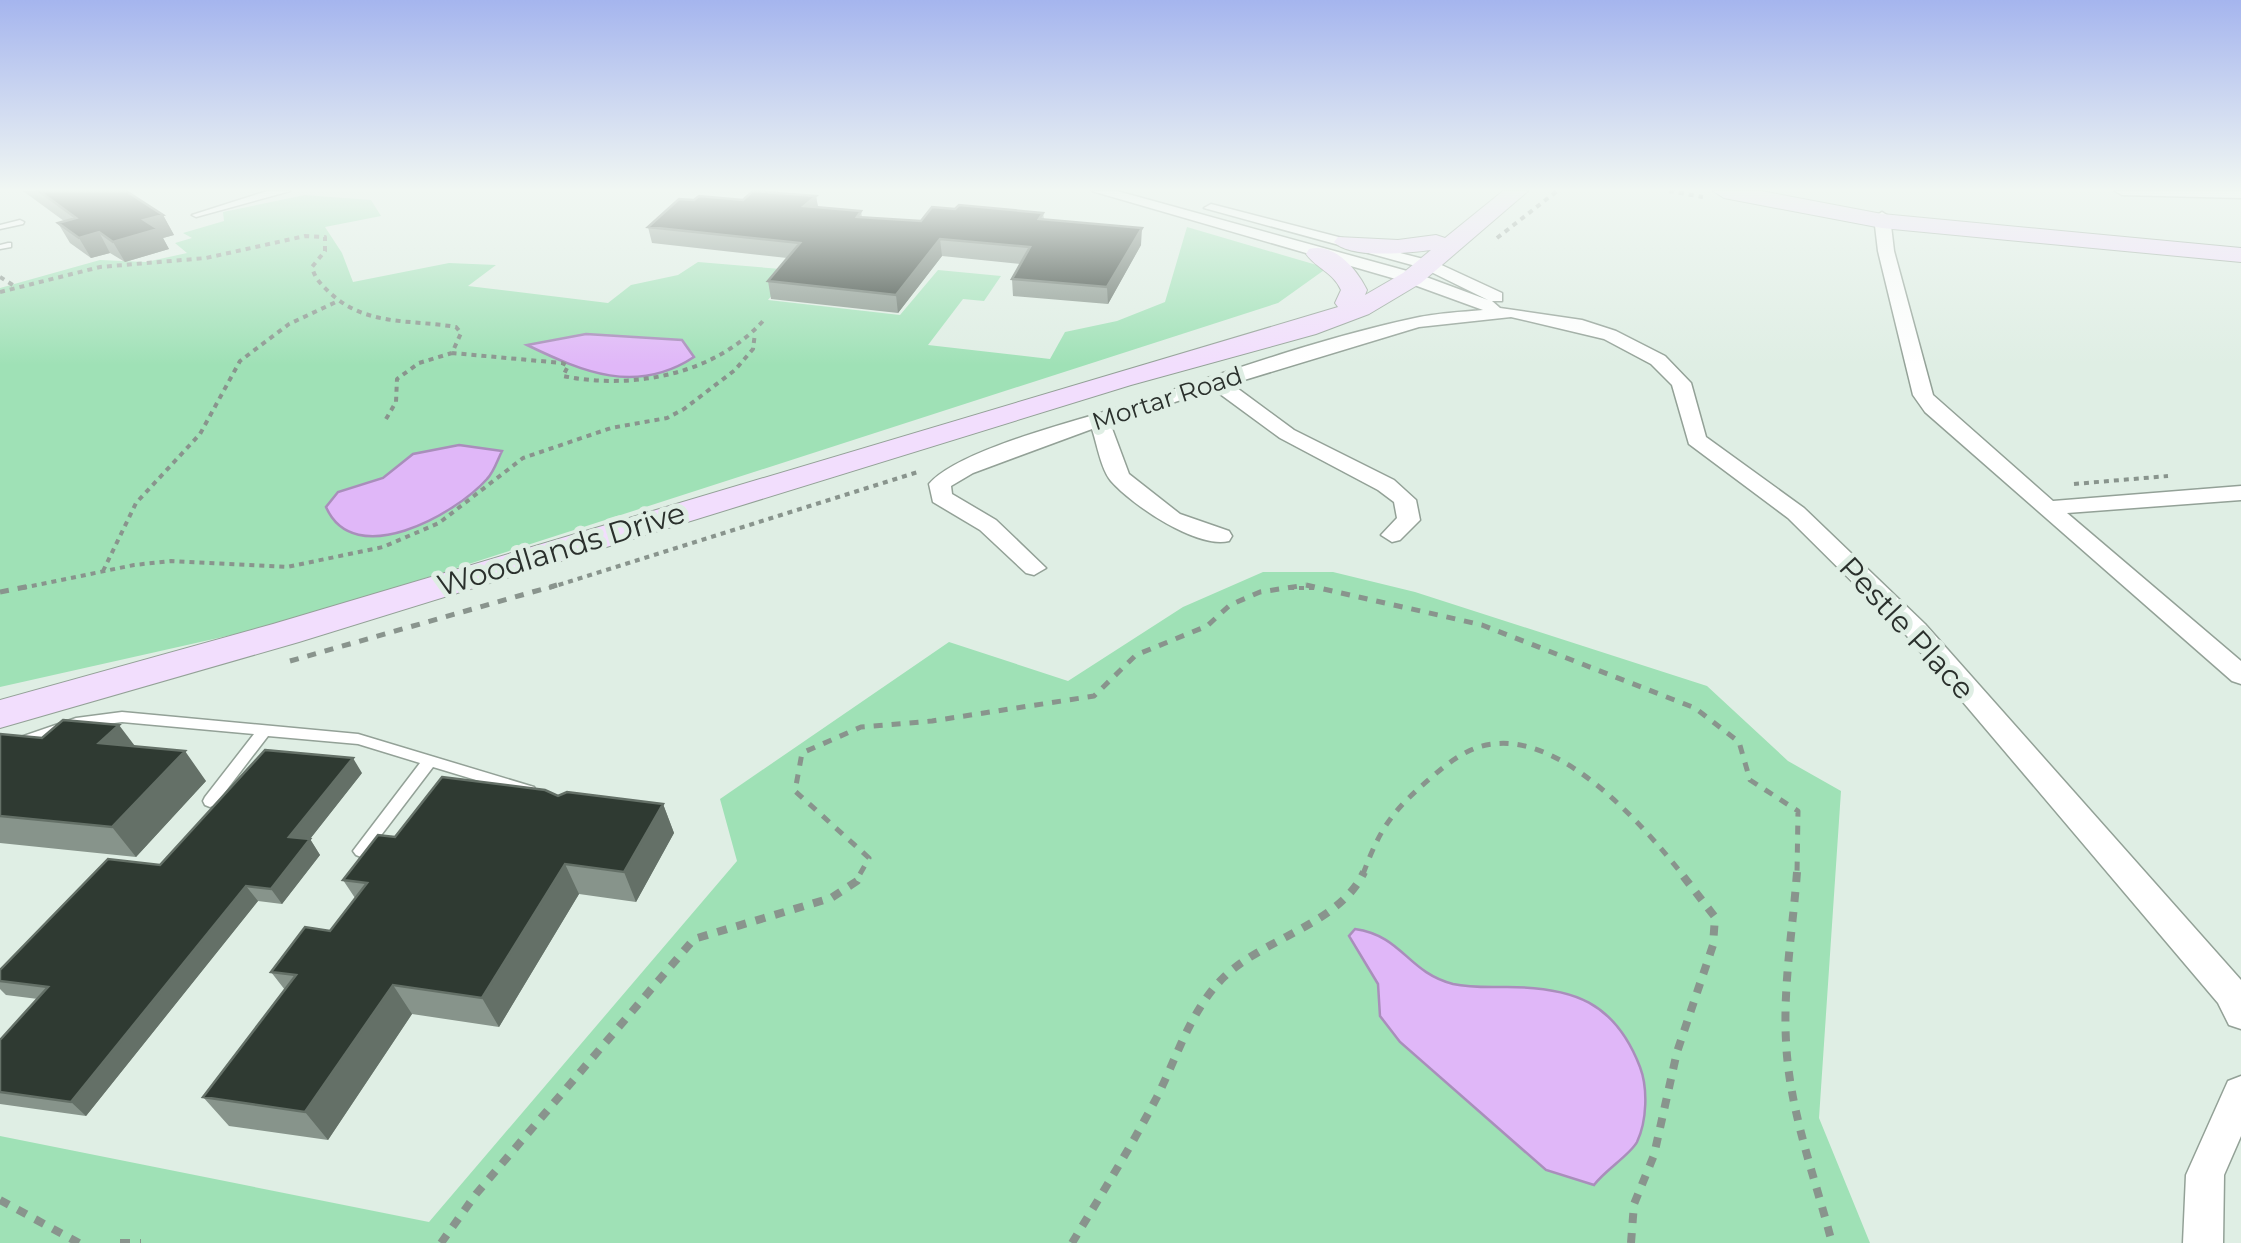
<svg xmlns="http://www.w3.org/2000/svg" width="2241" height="1243" viewBox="0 0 2241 1243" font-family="Montserrat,sans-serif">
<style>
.green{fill:#9fe1b6}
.water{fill:#e0b7f8;stroke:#a98ebb;stroke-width:2.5}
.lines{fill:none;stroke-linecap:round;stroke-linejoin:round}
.lane-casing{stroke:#93a197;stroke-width:3}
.street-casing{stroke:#93a197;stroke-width:3}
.secondary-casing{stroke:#93a197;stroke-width:2}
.path-far2{stroke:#89948d;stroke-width:4;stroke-dasharray:5 5;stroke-linecap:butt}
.path-far1{stroke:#89948d;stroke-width:5;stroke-dasharray:9 9;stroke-linecap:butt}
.path{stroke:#89948d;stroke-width:8;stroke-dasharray:10 10;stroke-linecap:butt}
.lane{fill:#fff;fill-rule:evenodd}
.street{fill:#fff;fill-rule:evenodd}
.secondary{fill:#f2defd;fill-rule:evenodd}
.wall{fill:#87948b}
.shaded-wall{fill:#647067}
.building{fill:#2f3a32;stroke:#647067;stroke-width:2.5}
.labels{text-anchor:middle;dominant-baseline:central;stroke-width:10;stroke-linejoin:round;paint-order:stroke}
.far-street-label{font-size:25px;fill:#2a302c;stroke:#dfeee4}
.street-label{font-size:30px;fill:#2a302c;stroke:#dfeee4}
</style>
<rect width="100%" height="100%" fill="#dfeee4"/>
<path class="green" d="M305,195L371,200L381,216L325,227L342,253L353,282L449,263L496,265L468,286L608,303L631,285L678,275L698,262L793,270L768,300L900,315L938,270L1001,276L984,301L963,299L928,345L1050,359L1065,332L1117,321L1165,302L1187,227L1327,268L1278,303L289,622L0,687V288L100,260L146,262L187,253L175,243L192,238L183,233L224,221L223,212Z
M1263,572H1333L1415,592L1707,686L1788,761L1841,791L1819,1118L1870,1243H0V1136L429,1222L737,861L720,799L949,642L1068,681L1183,607Z"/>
<path class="water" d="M586,334L682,340L694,357C636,395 583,372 527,345Z
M459,445L502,451C497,461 494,472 487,479C455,515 354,571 326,507L338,492L383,478L413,454Z
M1355,929C1403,936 1407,972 1453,984C1471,988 1489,987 1507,987C1573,987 1615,1002 1640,1067C1648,1088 1647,1121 1637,1142C1630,1155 1605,1170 1594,1185L1546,1170L1400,1042L1380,1016L1378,984L1349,936Z"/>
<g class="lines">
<defs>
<path id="lane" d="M267,191H290L196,217L192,215Z
M20,220L24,222L23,224L0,229V225Z
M8,243H11V247L0,249V245Z
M122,712L358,734L534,787L536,791L534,795L529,796L433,767L366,855L361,857L356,855L353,851L356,847L420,763L358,744L268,736L215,805L210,807L205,805L203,801L205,797L254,734L122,722L77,728L0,754V744L76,718Z"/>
<path id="street" d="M1092,191H1117L1418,274L1488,300L1423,268L1204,208L1211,204L1435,262L1502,293V301H1492L1500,308L1582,320L1616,331L1665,356L1691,383L1706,437L1804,508L1925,624L2241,980V1029L2229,1025L2218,1003L1907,636L1788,518L1689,444L1672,385L1651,364L1604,339L1511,317L1419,327L1241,381L1237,388L1294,430L1394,480L1416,500L1420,520L1400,540L1392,542L1381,535L1397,518L1394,502L1378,490L1280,438L1220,394L1218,388L1110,423L1129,474L1180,514L1229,531L1232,536L1229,541C1197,549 1132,505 1111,481C1101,469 1097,444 1092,429L973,473L951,486L952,494L996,520L1046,568L1034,575L1026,573L980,530L933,502L929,484C959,449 1081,420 1127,405C1222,374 1317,339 1415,318C1437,313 1461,312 1483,310L1406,282Z
M2115,191H2241V198L2122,195Z
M1882,212L1890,217L1894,251L1933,395L2053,501L2241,486V500L2067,513L2241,661V684L2232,681L1925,412L1913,395L1878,251L1874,217Z
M2241,1076V1136L2224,1175L2223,1243H2183L2186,1175L2228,1081Z"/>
<path id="secondary" d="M1503,191H1528L1421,283L1369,314L1316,334L1131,385L299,642L0,728V700L273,624L1338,307L1335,303L1341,290C1333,272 1317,269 1306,254L1309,249C1335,242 1357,270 1367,290L1365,295L1403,273L1431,250C1408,253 1351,259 1334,242L1338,237L1398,240L1436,235L1445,238Z
M1713,191H1761L1882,214L2241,248V262L1882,228L1724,198Z"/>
</defs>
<use href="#lane" class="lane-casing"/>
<use href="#street" class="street-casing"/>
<use href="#secondary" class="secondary-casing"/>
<path class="path-far2" d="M1669,191L1703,197
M1497,238L1557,191
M0,277L16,287
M0,292L100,267L206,258L305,236L325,237V251L312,267C315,279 321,284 329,292C366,327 410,319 456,327L461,333L452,353L562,363L568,366L563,376C632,390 714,375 763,321
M386,419L396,402L397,379L419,363L452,353
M2074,484L2168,476
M103,571L136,503L200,434L240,361L289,324L336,302
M22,588L134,565L171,561L287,567L383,547L439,523L523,458L611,428L667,418L684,409L735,370L753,349L755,333
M549,588L921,471
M1289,588H1317"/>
<path class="path-far1" d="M1306,585L1482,625L1695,708L1739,742L1750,780L1798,811L1797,874
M0,592L35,585
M290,661L557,585
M860,874L869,858L795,791L802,753L861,727L932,721L1094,696L1136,655L1207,626L1230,605L1260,592L1306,585
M1363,874C1381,826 1393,810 1433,776C1449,762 1470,746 1493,744C1564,735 1642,824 1682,874"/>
<path class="path" d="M1797,872C1793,928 1783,984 1786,1041C1789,1110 1815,1177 1832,1243
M0,1200L79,1243
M120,1243H141
M441,1243L476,1194L694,939L831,898L857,881L862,872
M1072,1243C1101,1195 1131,1147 1157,1097C1177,1057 1191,1009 1224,977C1264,938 1340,924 1364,872
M1631,1243L1634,1204L1654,1155L1677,1052L1713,945L1715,917L1680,872"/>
<use href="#lane" class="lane"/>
<use href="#street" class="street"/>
<use href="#secondary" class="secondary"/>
</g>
<path class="wall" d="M23,191H126L163,215L174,235L163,238L169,249L125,262L110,253L91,258L70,243L58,223L64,221Z
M816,196L818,208L861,211L862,217L921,221L955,209L1043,213L1044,219L1141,245L1108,304L1013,296L1012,279L1020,264L942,256L898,313L771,299L768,281L787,258L652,243L648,227L743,200Z
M0,734L135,747L206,781L136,857L0,843Z
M362,773L310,839L320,855L282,904L258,901L86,1116L0,1104V1040L38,999L6,995L0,989V970L160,865Z
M558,796L663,804L674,833L636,902L579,894L499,1027L412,1014L328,1140L229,1126L203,1097L285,990L271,972L330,931L355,898L343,880L395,837Z"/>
<path class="shaded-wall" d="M816,196L819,212L804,206Z
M163,215L174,235L163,238L169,249L125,262L113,242L144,220Z
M1142,228L1141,245L1108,304L1107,287Z
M99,232L110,253L91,258L79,238Z
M940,239L942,256L898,313L896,295Z
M119,725L141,754L99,743Z
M185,751L206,781L136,857L112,827Z
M353,758L362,773L299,853L289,837Z
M663,804L674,833L636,902L624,872Z
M310,839L320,855L282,904L271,889Z
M565,864L579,894L499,1027L482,998Z
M246,886L258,901L86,1116L71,1102Z
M393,985L412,1014L328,1140L305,1112Z"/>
<path class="building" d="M39,191H126L163,215L144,220L158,229L113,242L99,232L79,238L58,223L76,218Z
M753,191L816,196L804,206L861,211L857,217L921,221L932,207L955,209L959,205L1043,213L1039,219L1142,228L1107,287L1012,279L1030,247L940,239L896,295L768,281L800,243L648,227L679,199L694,200L699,196L743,200Z
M63,720L119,725L99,743L185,751L112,827L0,816V734L42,738Z
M265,750L353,758L289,837L310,839L271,889L246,886L71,1102L0,1092V1040L48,987L0,981V970L108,859L160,865Z
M442,777L545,790L558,796L567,792L663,804L624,872L565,864L482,998L393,985L305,1112L203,1097L296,975L271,972L305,927L330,931L367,883L343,880L378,835L395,837Z"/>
<linearGradient id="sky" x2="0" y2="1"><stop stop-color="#a5b5ee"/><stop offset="0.52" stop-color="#f1f7f3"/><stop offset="1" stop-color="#f1f7f3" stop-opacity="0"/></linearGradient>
<rect width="2241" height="365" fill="url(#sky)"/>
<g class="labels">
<g class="far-street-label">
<text transform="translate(1167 398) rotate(-18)">Mortar Road</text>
</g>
<g class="street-label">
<text transform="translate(561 549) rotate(-17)">Woodlands Drive</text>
<text transform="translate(1907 628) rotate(47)">Pestle Place</text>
</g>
</g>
</svg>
